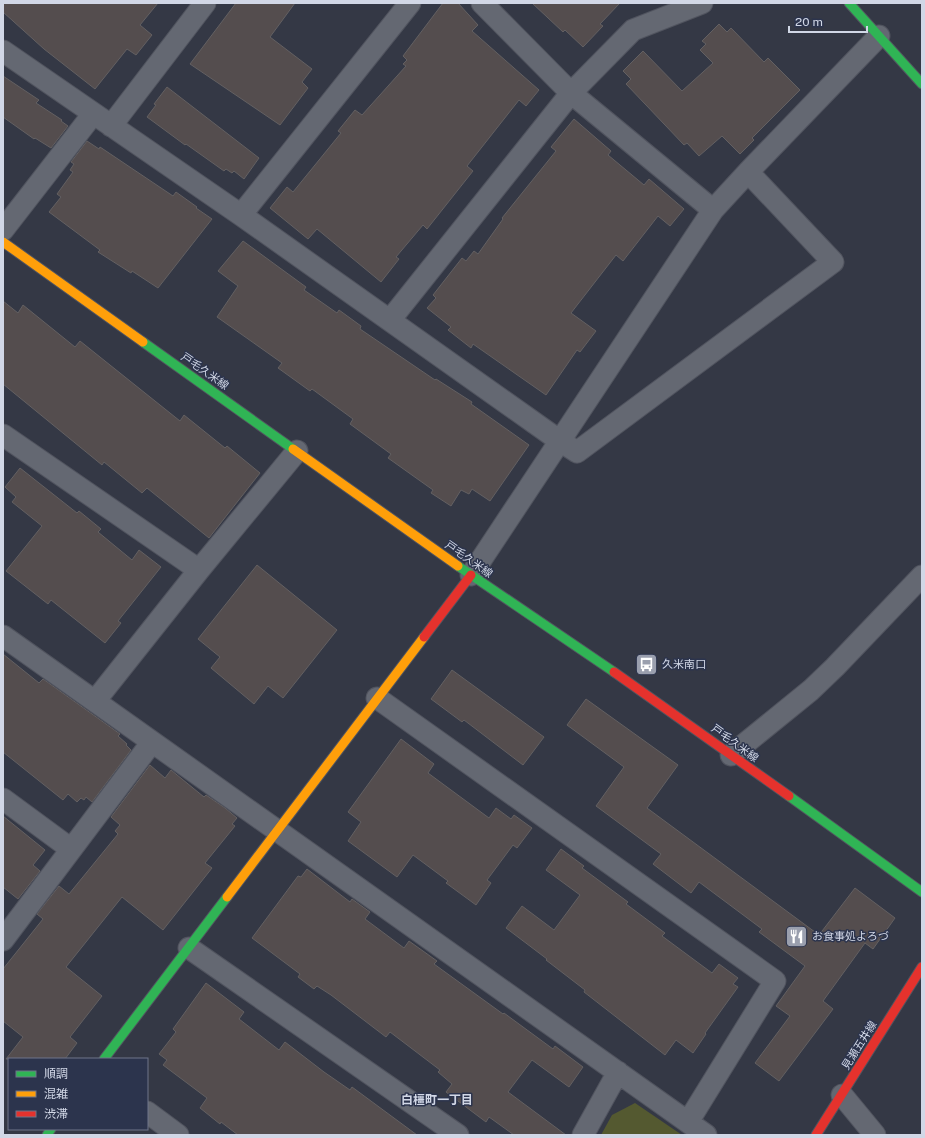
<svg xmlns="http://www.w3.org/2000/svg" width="925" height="1138" viewBox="0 0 925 1138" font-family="'Public Sans','Noto Sans JP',sans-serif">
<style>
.green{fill:#545930}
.building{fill:#544d4e;stroke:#636062}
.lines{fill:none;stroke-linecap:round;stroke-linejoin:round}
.street-casing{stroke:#51545f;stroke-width:23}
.fast-casing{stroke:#51545f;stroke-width:11}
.slow-casing{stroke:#51545f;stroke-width:11}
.jam-casing{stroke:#51545f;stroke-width:11}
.street{stroke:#646872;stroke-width:21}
.fast{stroke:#30b455;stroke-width:9}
.slow{stroke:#ff9f0a;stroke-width:9}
.jam{stroke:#e5322d;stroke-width:9}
.labels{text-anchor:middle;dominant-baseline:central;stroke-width:3;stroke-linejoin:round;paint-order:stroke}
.street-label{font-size:11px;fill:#d1d7e6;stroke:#2c344d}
.poi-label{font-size:11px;fill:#d1d7e6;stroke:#2c344d;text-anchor:start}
.neighbourhood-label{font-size:12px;font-weight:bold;fill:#d1d7e6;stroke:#2c344d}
</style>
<rect width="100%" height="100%" fill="#343845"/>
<path class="green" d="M635,1103L682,1135H601L612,1115Z"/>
<path class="building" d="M3,3H158L140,25L152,35L136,55L127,49L95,89L44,49L3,12Z
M236,3H295L270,37L312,69L302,82L308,88L280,125L190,64Z
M443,3H458L478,25L472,31L539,90L526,106L519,100L467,166L473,171L427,229L423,225L396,257L399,259L381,282L317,229L308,239L270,208L287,187L293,192L341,133L338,131L355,110L362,115L406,66L403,64L407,60L403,56Z
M532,3H620L600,24L603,26L583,47L565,30L563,32Z
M719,24L727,32L731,28L764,62L768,58L800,90L752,138L754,140L740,154L722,136L699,156L687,143L684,145L626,84L631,79L623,71L643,51L682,91L713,63L700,50L706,44L702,41Z
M3,76L39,100L36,103L62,120L61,121L68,126L51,148L35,138L34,139L3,117Z
M167,87L259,158L244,179L234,171L232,173L226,169L224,171L186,144L185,145L147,117L156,105L154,104Z
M574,119L611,151L608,155L644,185L649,179L684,209L670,226L658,216L623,261L616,255L571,313L596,331L580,352L577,350L546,395L473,344L471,348L448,330L451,327L427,308L436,298L433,295L462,258L466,261L474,251L478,254L503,219L502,218L556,151L551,147Z
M87,141L99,149L100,147L173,196L176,192L197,207L196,208L212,219L158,288L132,271L131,273L98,252L100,250L49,212L61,197L57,194L73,172L70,170L74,164L71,162Z
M243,241L306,287L304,290L337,313L339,310L361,326L360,329L435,380L436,379L472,402L471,404L529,445L490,501L472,489L469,494L461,490L451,506L431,493L433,490L388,458L391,454L350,424L353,419L312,389L310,391L278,368L282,363L217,317L238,286L218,271Z
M3,301L18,313L23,305L75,347L80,341L180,421L184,415L225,448L227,446L260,473L209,538L147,488L142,493L104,462L102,465L3,384Z
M20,468L77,513L79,511L101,529L98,532L132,560L139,550L161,567L118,621L121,623L105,643L51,600L48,604L6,571L42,526L12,502L16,497L5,487Z
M257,565L337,630L283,698L268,686L254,704L211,668L220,657L198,639Z
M3,654L39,683L43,679L120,734L118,736L127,744L126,745L131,750L92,802L86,797L84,800L81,798L77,802L68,794L63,800L3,752Z
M452,670L544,737L523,765L464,720L462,722L431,699Z
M586,699L678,765L647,808L819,935L855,888L895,918L873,949L865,943L823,1001L833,1009L779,1081L755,1063L790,1016L776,1006L805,966L759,932L762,929L699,882L691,893L653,864L661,854L596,806L624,767L567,725Z
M401,739L434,764L428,773L489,818L496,808L511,819L514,815L532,828L517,848L513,845L487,880L491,883L476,905L446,883L448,881L413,855L397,877L348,841L361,822L348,812Z
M150,765L165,778L171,770L204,797L206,795L225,808L237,818L232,824L235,826L205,863L212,868L163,930L122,897L66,967L102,996L70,1037L77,1043L65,1059H6L23,1037L3,1021V969L43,919L37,914L59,886L69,894L118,834L115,831L120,825L111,817Z
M3,816L45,850L33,865L40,871L18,899L3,887Z
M561,849L584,866L582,868L628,902L626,904L665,933L662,936L712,973L719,964L738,978L733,984L738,987L705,1033L706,1034L693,1053L676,1040L665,1055L584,992L585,990L546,960L547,959L506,928L522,906L554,930L580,895L546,870Z
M307,869L350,902L352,899L370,912L365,919L404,948L409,941L437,961L434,964L503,1014L504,1013L553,1049L555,1046L583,1067L569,1087L532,1060L508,1092L566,1135H514L489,1117L486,1122L446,1092L452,1084L438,1072L440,1070L390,1032L386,1037L331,995L317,986L314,989L298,977L300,974L252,938L298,876L301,877Z
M206,983L244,1012L239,1019L279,1050L285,1042L324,1072L350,1090L352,1087L417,1135H238L221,1122L220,1124L200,1108L207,1098L163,1065L167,1060L159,1054L176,1032L173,1029Z"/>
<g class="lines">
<defs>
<path id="street" d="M482,3L571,93L713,210
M3,51L241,215L560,441L577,452L833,262L748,172
M111,126L205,3
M241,215L410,3
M3,230L93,114
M390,320L571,93L633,30L702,3
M3,435L199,570
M471,575L713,210L748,172L879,36
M3,636L706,1135
M377,698L775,981L688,1122
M95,701L199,570L297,451
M731,755L811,690L835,667L922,576
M3,799L71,849
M3,940L152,742
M189,948L458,1135
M842,1095L875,1135
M147,1112L178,1135
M583,1135L618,1072"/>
<path id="fast" d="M849,3L922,84
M143,342L293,449
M458,566L614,672
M789,796L922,892
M104,1059L227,897
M47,1135L51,1129"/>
<path id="slow" d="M3,242L143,342
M293,449L458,566
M227,897L424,637"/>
<path id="jam" d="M424,637L471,575
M614,672L789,796
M816,1135L922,967"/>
</defs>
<use href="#street" class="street-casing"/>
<use href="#fast" class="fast-casing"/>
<use href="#slow" class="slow-casing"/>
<use href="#jam" class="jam-casing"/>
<use href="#street" class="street"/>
<use href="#fast" class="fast"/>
<use href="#slow" class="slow"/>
<use href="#jam" class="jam"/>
</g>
<defs>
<symbol id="bus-square" viewBox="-11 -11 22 22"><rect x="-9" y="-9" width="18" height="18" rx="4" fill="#9a9fae" stroke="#2c344d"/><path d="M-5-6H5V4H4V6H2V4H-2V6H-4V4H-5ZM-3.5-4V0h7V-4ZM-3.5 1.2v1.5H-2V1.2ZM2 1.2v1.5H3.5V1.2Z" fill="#fff"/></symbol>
<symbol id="restaurant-square" viewBox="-11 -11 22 22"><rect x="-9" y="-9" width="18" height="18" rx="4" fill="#9a9fae" stroke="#2c344d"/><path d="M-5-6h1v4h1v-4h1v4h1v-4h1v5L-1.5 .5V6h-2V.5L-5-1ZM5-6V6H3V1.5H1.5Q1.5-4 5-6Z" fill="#fff"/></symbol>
</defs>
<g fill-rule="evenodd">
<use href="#bus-square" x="634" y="652" width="25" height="25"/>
<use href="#restaurant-square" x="784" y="924" width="25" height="25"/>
</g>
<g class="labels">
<g class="street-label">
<text transform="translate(205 371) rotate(35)">戸毛久米線</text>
<text transform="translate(469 559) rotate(35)">戸毛久米線</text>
<text transform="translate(735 743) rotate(36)">戸毛久米線</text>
<text transform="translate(859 1045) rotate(-58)">見瀬五井線</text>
</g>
<g class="poi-label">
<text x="662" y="664">久米南口</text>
<text x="812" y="936">お食事処よろづ</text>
</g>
<g class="neighbourhood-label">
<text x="437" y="1100">白橿町一丁目</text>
</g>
</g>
<rect width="925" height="1138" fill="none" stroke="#d1d7e6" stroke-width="8"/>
<rect x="8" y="1058" width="140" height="72" fill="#2c344d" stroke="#6e758a"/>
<rect x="16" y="1071" width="20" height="6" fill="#30b455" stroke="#6e758a"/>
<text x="44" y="1078" font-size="12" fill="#d1d7e6">順調</text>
<rect x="16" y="1091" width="20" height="6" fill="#ff9f0a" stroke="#6e758a"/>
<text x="44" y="1098" font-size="12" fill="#d1d7e6">混雑</text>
<rect x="16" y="1111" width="20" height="6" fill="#e5322d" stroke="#6e758a"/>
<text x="44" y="1118" font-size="12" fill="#d1d7e6">渋滞</text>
<path d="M789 26v6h78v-6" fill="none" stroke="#d1d7e6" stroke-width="2"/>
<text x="795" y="26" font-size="12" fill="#d1d7e6" stroke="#2c344d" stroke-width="3" paint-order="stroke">20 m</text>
</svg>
